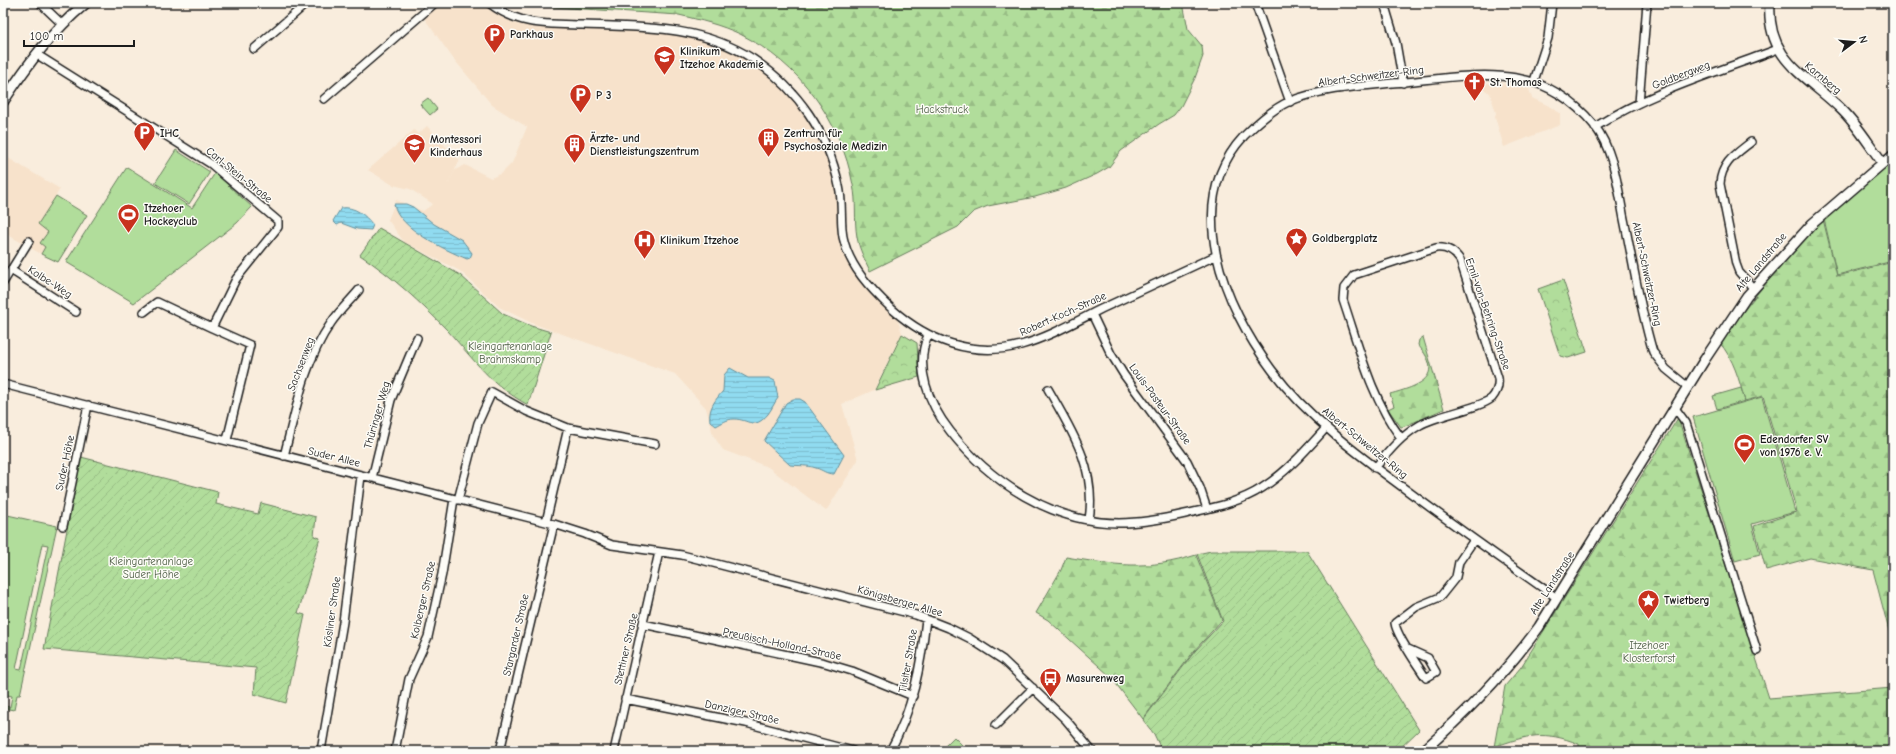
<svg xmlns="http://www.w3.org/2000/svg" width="1896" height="754" viewBox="0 0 1896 754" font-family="'Comic Neue',sans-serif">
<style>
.built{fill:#f7e2cb}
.grass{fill:#b1dd9b;stroke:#667c5c;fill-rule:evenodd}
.forest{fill:url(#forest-firs);stroke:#667c5c}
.park{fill:url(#park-crowns);stroke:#667c5c}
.garden{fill:url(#garden-furrows);stroke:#667c5c}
.water{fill:url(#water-rules);stroke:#628f9b}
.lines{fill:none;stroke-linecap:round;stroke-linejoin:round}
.minor-casing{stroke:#1c1c1c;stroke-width:10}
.tertiary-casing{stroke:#1c1c1c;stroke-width:12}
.minor{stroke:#fdfcf7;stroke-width:7}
.tertiary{stroke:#fdfcf7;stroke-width:9}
.labels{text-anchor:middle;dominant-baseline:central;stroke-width:3;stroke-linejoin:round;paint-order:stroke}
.poi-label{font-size:11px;font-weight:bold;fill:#1c1c1c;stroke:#fdfcf7;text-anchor:start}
.street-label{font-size:11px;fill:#1c1c1c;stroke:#fdfcf7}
.park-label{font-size:11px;fill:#506048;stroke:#fdfcf7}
</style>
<defs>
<pattern id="forest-firs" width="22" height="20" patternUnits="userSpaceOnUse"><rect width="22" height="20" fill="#b1dd9b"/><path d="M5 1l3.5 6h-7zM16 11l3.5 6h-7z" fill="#98bd85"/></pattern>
<pattern id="park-crowns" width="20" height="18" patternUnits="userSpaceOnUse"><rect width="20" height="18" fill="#b1dd9b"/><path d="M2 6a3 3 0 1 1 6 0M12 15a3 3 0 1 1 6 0" fill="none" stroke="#98bd85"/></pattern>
<pattern id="garden-furrows" width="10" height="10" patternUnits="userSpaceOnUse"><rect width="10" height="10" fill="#b1dd9b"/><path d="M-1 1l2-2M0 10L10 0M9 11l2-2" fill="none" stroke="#98bd85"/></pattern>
<pattern id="water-rules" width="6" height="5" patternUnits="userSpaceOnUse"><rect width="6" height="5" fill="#90dbf0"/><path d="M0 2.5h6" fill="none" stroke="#7cbbcd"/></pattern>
</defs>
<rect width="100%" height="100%" fill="#f9eddd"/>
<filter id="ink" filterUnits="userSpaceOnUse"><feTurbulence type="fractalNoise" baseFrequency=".025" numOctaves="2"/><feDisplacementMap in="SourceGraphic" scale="8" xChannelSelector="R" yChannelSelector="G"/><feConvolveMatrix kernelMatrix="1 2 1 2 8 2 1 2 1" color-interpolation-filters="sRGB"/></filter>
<g filter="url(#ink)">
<path class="built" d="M441,3H482L492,11L505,19L517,24L538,28L606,29L684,34L725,48L744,58L762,69L794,98L819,136L833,174L838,194L840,211L838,231L842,250L854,274L898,321L902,333L874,390L842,404L858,460L826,511L768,467L723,450L713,435L706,408L675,374L534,324L499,307L460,271L404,242L388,220L396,200L423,211L433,204L410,189L393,185L368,170L414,130L418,134L427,126L455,157L460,160L448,183L455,170L465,165L491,178L502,173L512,163L527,127L492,105L452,57L424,18Z
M1491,83L1508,85L1529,89L1532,98L1547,105L1560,113V125L1504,147L1495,117L1496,113L1490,93L1481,88L1482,84Z
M3,155L60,189L38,224L48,232L41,243L46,247L41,254L3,232Z"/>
<path class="grass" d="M176,150L210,172L189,204L155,183Z
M1893,161V261L1837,275L1824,219Z
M127,167L192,208L215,173L252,207L237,223L134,303L66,262Z
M56,196L87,215L58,262L41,254L45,247L40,243L48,232L38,224Z
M1741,388L1745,401L1717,409L1713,396Z
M1762,397L1795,512L1752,524L1760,554L1735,561L1693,417Z
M3,514L57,526L20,695H17L14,710L3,708V706L10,707L12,696L3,694V635L6,636L7,632L3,631ZM42,544L48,545L21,670L16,669Z"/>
<path class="forest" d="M550,3H1183L1188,29L1202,46L1203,56L1195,78L1181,106L1174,115L1159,124L1121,151L1109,167L1097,174L1066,188L1035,197L988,206L973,212L958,227L870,271C865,260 859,249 857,237C854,220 857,202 853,185C841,121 800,64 740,34C721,25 700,20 679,15L553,7Z
M1823,219L1837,276L1893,262V646L1873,570L1810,558L1766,570L1754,526L1797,512L1763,396L1745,401C1739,380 1734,359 1719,342L1796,245Z
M1423,337L1444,409C1436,412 1405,427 1401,427L1388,409L1394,406L1390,394C1419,386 1446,377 1418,345L1419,340Z
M1678,418L1769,698L1893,688V751H1579V744C1544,730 1528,735 1494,747L1505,686L1521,667Z
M1196,555L1222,620L1194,651L1143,719L1110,676L1048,620L1036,613L1061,570L1066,557C1114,565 1148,571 1196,555Z"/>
<path class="park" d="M428,98L437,109L430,115L420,104Z
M1563,280L1587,352L1568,358L1560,356L1538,289Z
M902,334L917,343L919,377L875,390Z
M954,737L968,751H940Z"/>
<path class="garden" d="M379,228L460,275L503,314L531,326L551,332L528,405C490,384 476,362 448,331C421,303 392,276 360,255Z
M81,457L218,492L216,504L258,514L261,503L316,517L314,536L320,538L298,613L305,615L286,703L254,694L256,668L44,649Z
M1211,551H1307L1419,730L1397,751H1162L1154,734L1143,720L1195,651L1223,621L1197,554Z"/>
<path class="water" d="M394,204H406L413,207L434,224L462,240L472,253L470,258L467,259C444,249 399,229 394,204Z
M341,208C355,206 365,215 373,225L371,230L357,229L341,223L337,225L333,221Z
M730,368L748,378H769L775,381L778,398C774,403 772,409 768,414C754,431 749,419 734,419C727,419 722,423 716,426L710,421C708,408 716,399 723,391L724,375Z
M793,399H800L805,402L844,455L834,474C826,474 823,470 816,468C807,465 800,466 790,465L764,441L786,403Z"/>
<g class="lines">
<defs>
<path id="minor" d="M40,3L62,24
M489,3C519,26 546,24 582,25C641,27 701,25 753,59C798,89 828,133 839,186C843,203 840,220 843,237C849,267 871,289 892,309C928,341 973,358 1021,345C1049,337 1075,322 1101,309C1139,291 1177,274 1215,256
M1255,3L1290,102
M1384,3L1396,43L1403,83
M254,49L307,3
M36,54L211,164L278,221V227L236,279L212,328L250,345L227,440
M1534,81L1548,38L1552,3
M324,99L435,3
M1639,103L1647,3
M1595,127C1650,92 1717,72 1778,49
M1751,142C1736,154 1721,163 1720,184L1736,264L1739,272L1753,288
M1883,163L1893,154
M29,241L11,270L76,312
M3,283L11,270
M144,312L157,302L212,328
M1092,314L1111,354L1124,375L1187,461L1200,488L1207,509
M928,335C914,368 929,404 950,431C990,482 1052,523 1119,523C1142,523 1163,519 1185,514C1211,508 1239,503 1262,488C1287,472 1306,450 1326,428
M3,384L554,524L585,534L612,545L682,555L916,615L949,628L969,638L1003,660L1066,720L1092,751
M1048,389C1072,431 1097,469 1089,520
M1675,408L1686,423L1757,651
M284,456C296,410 304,362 331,323C339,311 350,301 359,290
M1375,468C1389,451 1401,436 1420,425C1437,415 1479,409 1492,398C1497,392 1499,385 1498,378L1460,260C1454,251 1446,247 1436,248L1354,275L1344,288L1343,300C1359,347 1371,398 1401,438
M372,478L391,400L417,338
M458,500L478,423L492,392L526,411L568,428L655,444
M546,522L568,428
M63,526L88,405
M1557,598C1510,565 1462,531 1416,497C1364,459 1310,421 1272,370C1224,306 1181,204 1244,136C1257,123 1271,110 1288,102C1325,87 1365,86 1404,82C1478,75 1540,60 1594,125C1614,150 1618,188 1624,219C1633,263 1640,309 1653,352L1666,369L1688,387
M643,624L825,663L852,671L913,696
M1408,649L1428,658L1436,672L1426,678C1418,666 1396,635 1395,623L1416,607L1440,597L1456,577L1459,562L1474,540
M625,699L746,723L853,751
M996,725L1033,688
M321,751L343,622L361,476
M395,751L409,679L428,637L442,574L454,499
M500,751L554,524
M614,751L659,552
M890,751C913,709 921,666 926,619"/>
<path id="tertiary" d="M3,102C27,65 52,31 86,3
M1423,751C1465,714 1506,672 1539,627L1705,359L1747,296L1812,224L1883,163C1869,145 1857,124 1841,109C1806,75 1766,60 1770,3"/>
</defs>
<use href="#minor" class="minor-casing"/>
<use href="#tertiary" class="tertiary-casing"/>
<use href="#minor" class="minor"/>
<use href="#tertiary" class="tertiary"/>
</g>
</g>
<defs>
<symbol id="parking-pin" viewBox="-11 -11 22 30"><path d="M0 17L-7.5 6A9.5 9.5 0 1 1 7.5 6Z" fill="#c8321e" stroke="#fdfcf7"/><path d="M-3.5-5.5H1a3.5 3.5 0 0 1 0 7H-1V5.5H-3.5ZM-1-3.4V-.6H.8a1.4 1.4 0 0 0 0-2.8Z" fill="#fff"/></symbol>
<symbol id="school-pin" viewBox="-11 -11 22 30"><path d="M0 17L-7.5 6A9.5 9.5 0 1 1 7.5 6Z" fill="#c8321e" stroke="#fdfcf7"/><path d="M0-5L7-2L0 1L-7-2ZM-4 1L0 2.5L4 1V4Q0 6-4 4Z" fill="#fff"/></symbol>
<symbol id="church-pin" viewBox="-11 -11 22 30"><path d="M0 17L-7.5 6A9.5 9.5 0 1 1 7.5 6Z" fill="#c8321e" stroke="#fdfcf7"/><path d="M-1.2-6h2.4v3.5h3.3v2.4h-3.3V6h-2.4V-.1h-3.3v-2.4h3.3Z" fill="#fff"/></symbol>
<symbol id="building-pin" viewBox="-11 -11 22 30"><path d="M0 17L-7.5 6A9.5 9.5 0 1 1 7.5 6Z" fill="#c8321e" stroke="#fdfcf7"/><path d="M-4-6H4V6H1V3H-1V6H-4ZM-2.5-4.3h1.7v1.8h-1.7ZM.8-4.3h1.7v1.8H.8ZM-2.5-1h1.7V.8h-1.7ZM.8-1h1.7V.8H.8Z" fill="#fff"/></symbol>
<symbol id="stadium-pin" viewBox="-11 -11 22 30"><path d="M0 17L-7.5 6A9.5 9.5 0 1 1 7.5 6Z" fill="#c8321e" stroke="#fdfcf7"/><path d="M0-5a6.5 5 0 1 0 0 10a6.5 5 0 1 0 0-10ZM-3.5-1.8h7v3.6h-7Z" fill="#fff"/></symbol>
<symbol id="sight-pin" viewBox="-11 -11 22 30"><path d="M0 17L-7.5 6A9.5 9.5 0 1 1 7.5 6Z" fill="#c8321e" stroke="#fdfcf7"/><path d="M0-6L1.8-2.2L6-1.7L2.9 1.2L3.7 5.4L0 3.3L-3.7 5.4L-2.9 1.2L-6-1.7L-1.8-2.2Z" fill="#fff"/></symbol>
<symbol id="hospital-pin" viewBox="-11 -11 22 30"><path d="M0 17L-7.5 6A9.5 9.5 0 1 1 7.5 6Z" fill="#c8321e" stroke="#fdfcf7"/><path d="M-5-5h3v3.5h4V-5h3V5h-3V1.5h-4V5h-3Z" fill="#fff"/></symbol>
<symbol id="bus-pin" viewBox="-11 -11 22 30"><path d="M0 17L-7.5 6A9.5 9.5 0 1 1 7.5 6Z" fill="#c8321e" stroke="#fdfcf7"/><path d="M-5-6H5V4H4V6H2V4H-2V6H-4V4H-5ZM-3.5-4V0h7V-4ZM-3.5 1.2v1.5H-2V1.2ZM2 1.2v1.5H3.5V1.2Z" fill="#fff"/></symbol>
</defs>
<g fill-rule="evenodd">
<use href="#parking-pin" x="482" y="22" width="25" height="34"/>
<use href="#school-pin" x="652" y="44" width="25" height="34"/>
<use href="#church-pin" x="1462" y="70" width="25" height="34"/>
<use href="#parking-pin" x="568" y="82" width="25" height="34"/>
<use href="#parking-pin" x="132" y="120" width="25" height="34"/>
<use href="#building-pin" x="756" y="126" width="25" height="34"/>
<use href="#building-pin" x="562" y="132" width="25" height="34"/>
<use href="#school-pin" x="402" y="132" width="25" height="34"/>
<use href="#stadium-pin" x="116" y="202" width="25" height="34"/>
<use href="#sight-pin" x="1284" y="226" width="25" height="34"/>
<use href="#hospital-pin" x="632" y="228" width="25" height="34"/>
<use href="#stadium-pin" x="1732" y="432" width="25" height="34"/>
<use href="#sight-pin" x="1636" y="588" width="25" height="34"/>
<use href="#bus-pin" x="1038" y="666" width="25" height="34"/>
</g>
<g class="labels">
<g class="poi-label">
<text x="510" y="34">Parkhaus</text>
<text x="680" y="51">Klinikum<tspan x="680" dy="13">Itzehoe Akademie</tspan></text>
<text x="1490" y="82">St. Thomas</text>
<text x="596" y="95">P 3</text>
<text x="160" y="133">IHC</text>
<text x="784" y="133">Zentrum für<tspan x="784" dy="13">Psychosoziale Medizin</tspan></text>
<text x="590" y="138">Ärzte- und<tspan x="590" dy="13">Dienstleistungszentrum</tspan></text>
<text x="430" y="139">Montessori<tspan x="430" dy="13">Kinderhaus</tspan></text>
<text x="144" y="208">Itzehoer<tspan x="144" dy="13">Hockeyclub</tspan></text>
<text x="1312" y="238">Goldbergplatz</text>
<text x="660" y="240">Klinikum Itzehoe</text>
<text x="1760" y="439">Edendorfer SV<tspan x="1760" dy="13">von 1976 e. V.</tspan></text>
<text x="1664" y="600">Twietberg</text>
<text x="1066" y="678">Masurenweg</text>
</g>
<g class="street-label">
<text transform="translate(1681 75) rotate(-21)">Goldbergweg</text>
<text transform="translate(1371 76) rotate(-7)">Albert-Schweitzer-Ring</text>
<text transform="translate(1823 78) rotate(40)">Karnberg</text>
<text transform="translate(239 175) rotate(39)">Carl-Stein-Straße</text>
<text transform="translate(1761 262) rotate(-50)">Alte Landstraße</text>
<text transform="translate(1647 274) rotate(78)">Albert-Schweitzer-Ring</text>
<text transform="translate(50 282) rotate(33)">Kolbe-Weg</text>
<text transform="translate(1063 314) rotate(-24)">Robert-Koch-Straße</text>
<text transform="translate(1488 314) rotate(71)">Emil-von-Behring-Straße</text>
<text transform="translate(301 364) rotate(-69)">Sachsenweg</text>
<text transform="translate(1160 404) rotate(54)">Louis-Pasteur-Straße</text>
<text transform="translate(377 415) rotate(-74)">Thüringer Weg</text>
<text transform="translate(1365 443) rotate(39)">Albert-Schweitzer-Ring</text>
<text transform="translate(334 457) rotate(14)">Suder Allee</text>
<text transform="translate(65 463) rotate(-78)">Suder Höhe</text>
<text transform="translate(1552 583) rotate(-57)">Alte Landstraße</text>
<text transform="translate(423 600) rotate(-77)">Kolberger Straße</text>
<text transform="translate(900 601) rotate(16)">Königsberger Allee</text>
<text transform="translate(332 612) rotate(-82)">Kösliner Straße</text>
<text transform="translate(516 635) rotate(-77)">Stargarder Straße</text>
<text transform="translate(782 644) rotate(12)">Preußisch-Holland-Straße</text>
<text transform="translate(626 649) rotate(-77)">Stettiner Straße</text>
<text transform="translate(908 661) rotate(-80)">Tilsiter Straße</text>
<text transform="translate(742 712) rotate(13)">Danziger Straße</text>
</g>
<g class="park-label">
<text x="942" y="109">Hackstruck</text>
<text x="510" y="346">Kleingartenanlage<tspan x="510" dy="13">Brahmskamp</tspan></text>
<text x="151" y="561">Kleingartenanlage<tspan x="151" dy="13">Suder Höhe</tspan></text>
<text x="1649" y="645">Itzehoer<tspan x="1649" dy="13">Klosterforst</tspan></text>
</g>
</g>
<rect width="1896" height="754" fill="none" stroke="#fdfcf7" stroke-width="16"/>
<rect x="8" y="8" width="1880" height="738" fill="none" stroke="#1c1c1c" stroke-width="1.5" filter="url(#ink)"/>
<g transform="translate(1854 42) rotate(74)" stroke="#fdfcf7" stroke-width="3" paint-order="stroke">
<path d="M0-3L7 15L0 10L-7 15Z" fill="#1c1c1c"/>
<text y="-6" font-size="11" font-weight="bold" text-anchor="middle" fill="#1c1c1c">N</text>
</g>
<path d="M24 40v6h110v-6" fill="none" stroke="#1c1c1c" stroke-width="2"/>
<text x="30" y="40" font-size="12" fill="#1c1c1c" stroke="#fdfcf7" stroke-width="3" paint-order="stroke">100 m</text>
</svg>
